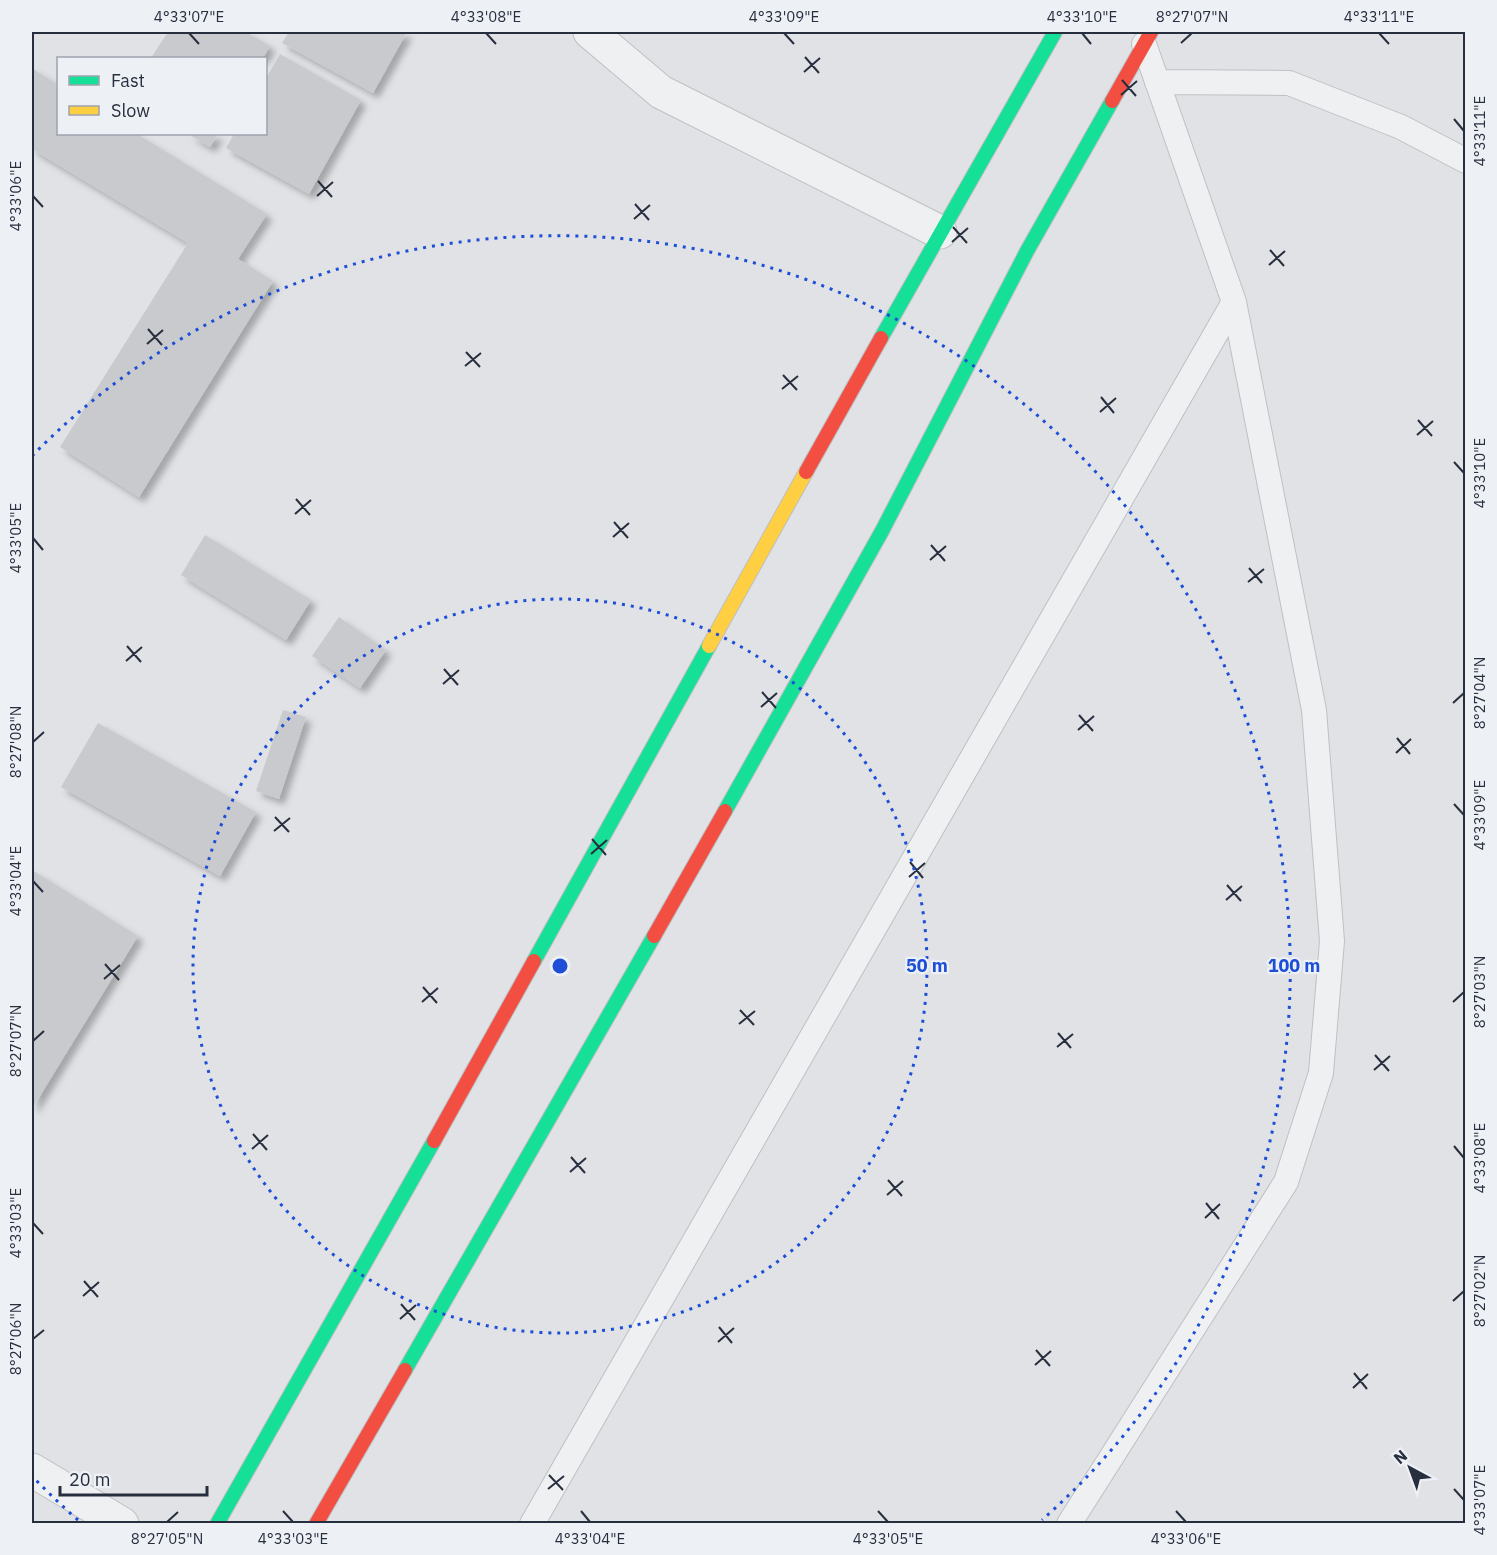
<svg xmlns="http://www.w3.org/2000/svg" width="1497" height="1555" viewBox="0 0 1497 1555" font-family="'IBM Plex Sans',sans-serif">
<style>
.building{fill:#c8cacd;filter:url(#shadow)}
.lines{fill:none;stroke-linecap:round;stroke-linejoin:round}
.lane-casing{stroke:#bec0c3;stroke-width:26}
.street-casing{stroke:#bec0c3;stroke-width:35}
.fast-casing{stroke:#bcbfc3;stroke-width:16}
.slow-casing{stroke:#bcbfc3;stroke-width:16}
.jam-casing{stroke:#bcbfc3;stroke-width:16}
.lane{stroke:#eff0f2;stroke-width:24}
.street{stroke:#eff0f2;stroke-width:33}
.fast{stroke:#16e098;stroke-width:14}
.slow{stroke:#ffcf43;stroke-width:14}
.jam{stroke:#f24e42;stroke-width:14}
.ticks{fill:none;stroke:#272e3e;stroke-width:2}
.ring{fill:none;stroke:#1d4ed8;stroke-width:3;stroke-dasharray:3 6}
.centre{fill:#1d4ed8;stroke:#edf0f5;stroke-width:3}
.ring-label{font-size:18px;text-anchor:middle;font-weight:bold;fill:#1d4ed8;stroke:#edf0f5;stroke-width:4.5;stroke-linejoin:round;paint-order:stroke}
.neatline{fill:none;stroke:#272e3e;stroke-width:2}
.ticks-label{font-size:15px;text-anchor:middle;fill:#272e3e}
</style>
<defs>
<filter id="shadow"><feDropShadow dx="5.5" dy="5.5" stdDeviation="3" flood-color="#0004"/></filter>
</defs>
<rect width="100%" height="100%" fill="#e0e2e5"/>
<path class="building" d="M168,32H246L270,46L263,58H151Z
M289,32H407L373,93L282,43Z
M280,54L361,100L309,194L226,148L234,134H266V78Z
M32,68L58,85V134H137L267,214L238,259L273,281L139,497L60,447L188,243L32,149Z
M188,134H218L210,147Z
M205,535L311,600L286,640L181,575Z
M339,617L386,650L360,688L312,656Z
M283,710L306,717L279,799L256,791Z
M98,723L256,812L220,876L61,787Z
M32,870L138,936L32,1109Z"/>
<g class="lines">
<defs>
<path id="lane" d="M1157,82L1289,83L1401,127L1466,161
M532,1524L1234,302
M1069,1524L1286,1182L1321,1073L1332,941L1314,710L1234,302L1144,44"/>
<path id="street" d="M590,32L661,92L940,232
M32,1470L122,1524"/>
<path id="fast" d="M881,338L1055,32
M725,811L882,531L1027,251L1112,101
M534,961L709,646
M405,1370L654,936
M217,1524L434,1141"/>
<path id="slow" d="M709,646L806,472"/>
<path id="jam" d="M1112,101L1151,32
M806,472L881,338
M654,936L725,811
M434,1141L534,961
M316,1524L405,1370"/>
</defs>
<use href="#lane" class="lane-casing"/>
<use href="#street" class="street-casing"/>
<use href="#fast" class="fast-casing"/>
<use href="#slow" class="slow-casing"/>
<use href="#jam" class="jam-casing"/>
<use href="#lane" class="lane"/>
<use href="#street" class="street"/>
<use href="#fast" class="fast"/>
<use href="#slow" class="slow"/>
<use href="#jam" class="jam"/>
</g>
<path class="ticks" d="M189,33L199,44M486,33L496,44M784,33L794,44M1082,33L1091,44M1379,33L1389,44M1181,43L1192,33M805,57L819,73M804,72L820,58M1122,80L1136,96M1121,95L1137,81M1454,119L1464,131M318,181L332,197M33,196L43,207M317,196L333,182M635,204L649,220M634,219L650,205M953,227L967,243M952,242L968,228M1270,250L1284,266M1269,265L1285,251M148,329L162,345M147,344L163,330M466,352L480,367M465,366L481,353M783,375L797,390M782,389L798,376M1101,397L1114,413M1100,412L1116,398M1418,420L1432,436M1417,435L1433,421M1454,462L1464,473M296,499L310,515M295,514L311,500M614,522L628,538M613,537L629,523M33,538L43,550M931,545L945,561M930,560L946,546M1249,568L1262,583M1248,582L1264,569M127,646L141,662M126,661L142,647M444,669L458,685M443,684L459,670M762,692L776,708M1453,703L1464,693M761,707L777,693M1079,715L1093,731M1078,730L1094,716M1397,738L1410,754M33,742L44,732M1396,753L1411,739M1454,804L1464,815M275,817L289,832M274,831L290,818M592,839L606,855M591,854L607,840M910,862L923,878M909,877L925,863M33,881L43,892M1227,885L1241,901M1226,900L1242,886M105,964L119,980M104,979L120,965M423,987L437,1003M422,1002L438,988M1453,1002L1464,992M740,1010L754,1025M739,1024L755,1011M1058,1033L1071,1048M33,1041L44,1031M1057,1047L1073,1034M1375,1055L1389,1071M1374,1070L1390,1056M253,1134L267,1150M1454,1146L1464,1158M252,1149L268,1135M571,1157L585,1173M570,1172L586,1158M888,1180L902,1196M887,1195L903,1181M1206,1203L1219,1219M1205,1218L1220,1204M33,1223L43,1234M84,1281L98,1297M83,1296L99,1282M1453,1301L1464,1291M401,1304L415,1320M400,1319L416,1305M719,1327L732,1343M33,1339L44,1330M718,1342L734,1328M1036,1350L1050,1366M1035,1365L1051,1351M1354,1373L1367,1389M1353,1388L1368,1374M549,1475L563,1490M548,1489L564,1476M1454,1489L1464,1500M283,1511L293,1522M581,1511L590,1522M878,1511L888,1522M1176,1511L1186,1522M167,1522L178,1512"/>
<g class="ring">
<circle cx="560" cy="966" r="367"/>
<path d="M78 1520A734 734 0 0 1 32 1476M32 456A734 734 0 1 1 1042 1520"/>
</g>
<circle cx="560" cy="966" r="9" class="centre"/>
<g class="ring-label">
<text x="927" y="972">50 m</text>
<text x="1294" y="972">100 m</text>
</g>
<rect width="1497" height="1555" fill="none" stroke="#edf0f5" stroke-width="66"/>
<rect x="57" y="57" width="210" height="78" fill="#edf0f5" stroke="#9ea2ac" stroke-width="1.5"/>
<rect x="69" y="76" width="30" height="9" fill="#16e098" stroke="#9ea2ac" stroke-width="1.5"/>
<text x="111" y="87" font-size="18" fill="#272e3e">Fast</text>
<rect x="69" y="106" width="30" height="9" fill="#ffcf43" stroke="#9ea2ac" stroke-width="1.5"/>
<text x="111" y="117" font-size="18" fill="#272e3e">Slow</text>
<g transform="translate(1410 1468) rotate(319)" stroke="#edf0f5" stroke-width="4.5" paint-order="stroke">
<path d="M0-4.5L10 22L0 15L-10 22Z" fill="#272e3e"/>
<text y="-9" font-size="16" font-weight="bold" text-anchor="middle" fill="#272e3e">N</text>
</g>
<path d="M60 1486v9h147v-9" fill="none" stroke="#272e3e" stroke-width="3"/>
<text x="69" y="1486" font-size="18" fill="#272e3e" stroke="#edf0f5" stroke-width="4.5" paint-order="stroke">20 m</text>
<rect x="33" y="33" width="1431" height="1489" class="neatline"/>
<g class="ticks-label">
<text x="189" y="22">4°33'07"E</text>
<text x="486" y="22">4°33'08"E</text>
<text x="784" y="22">4°33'09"E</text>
<text x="1082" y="22">4°33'10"E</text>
<text x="1192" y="22">8°27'07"N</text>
<text x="1379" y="22">4°33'11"E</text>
<text transform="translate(1480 131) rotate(-90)" y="5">4°33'11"E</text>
<text transform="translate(16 196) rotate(-90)" y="5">4°33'06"E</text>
<text transform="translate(1480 473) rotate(-90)" y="5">4°33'10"E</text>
<text transform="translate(16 538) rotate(-90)" y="5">4°33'05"E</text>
<text transform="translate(1480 693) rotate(-90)" y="5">8°27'04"N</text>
<text transform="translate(16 742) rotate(-90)" y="5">8°27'08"N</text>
<text transform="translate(1480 815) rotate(-90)" y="5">4°33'09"E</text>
<text transform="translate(16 881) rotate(-90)" y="5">4°33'04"E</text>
<text transform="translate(1480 992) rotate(-90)" y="5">8°27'03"N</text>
<text transform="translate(16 1041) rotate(-90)" y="5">8°27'07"N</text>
<text transform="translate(1480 1158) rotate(-90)" y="5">4°33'08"E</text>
<text transform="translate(16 1223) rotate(-90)" y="5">4°33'03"E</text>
<text transform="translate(1480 1291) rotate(-90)" y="5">8°27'02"N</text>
<text transform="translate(16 1339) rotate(-90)" y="5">8°27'06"N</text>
<text transform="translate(1480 1500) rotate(-90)" y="5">4°33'07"E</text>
<text x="167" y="1544">8°27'05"N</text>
<text x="293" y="1544">4°33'03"E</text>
<text x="590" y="1544">4°33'04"E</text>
<text x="888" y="1544">4°33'05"E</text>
<text x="1186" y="1544">4°33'06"E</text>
</g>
</svg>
